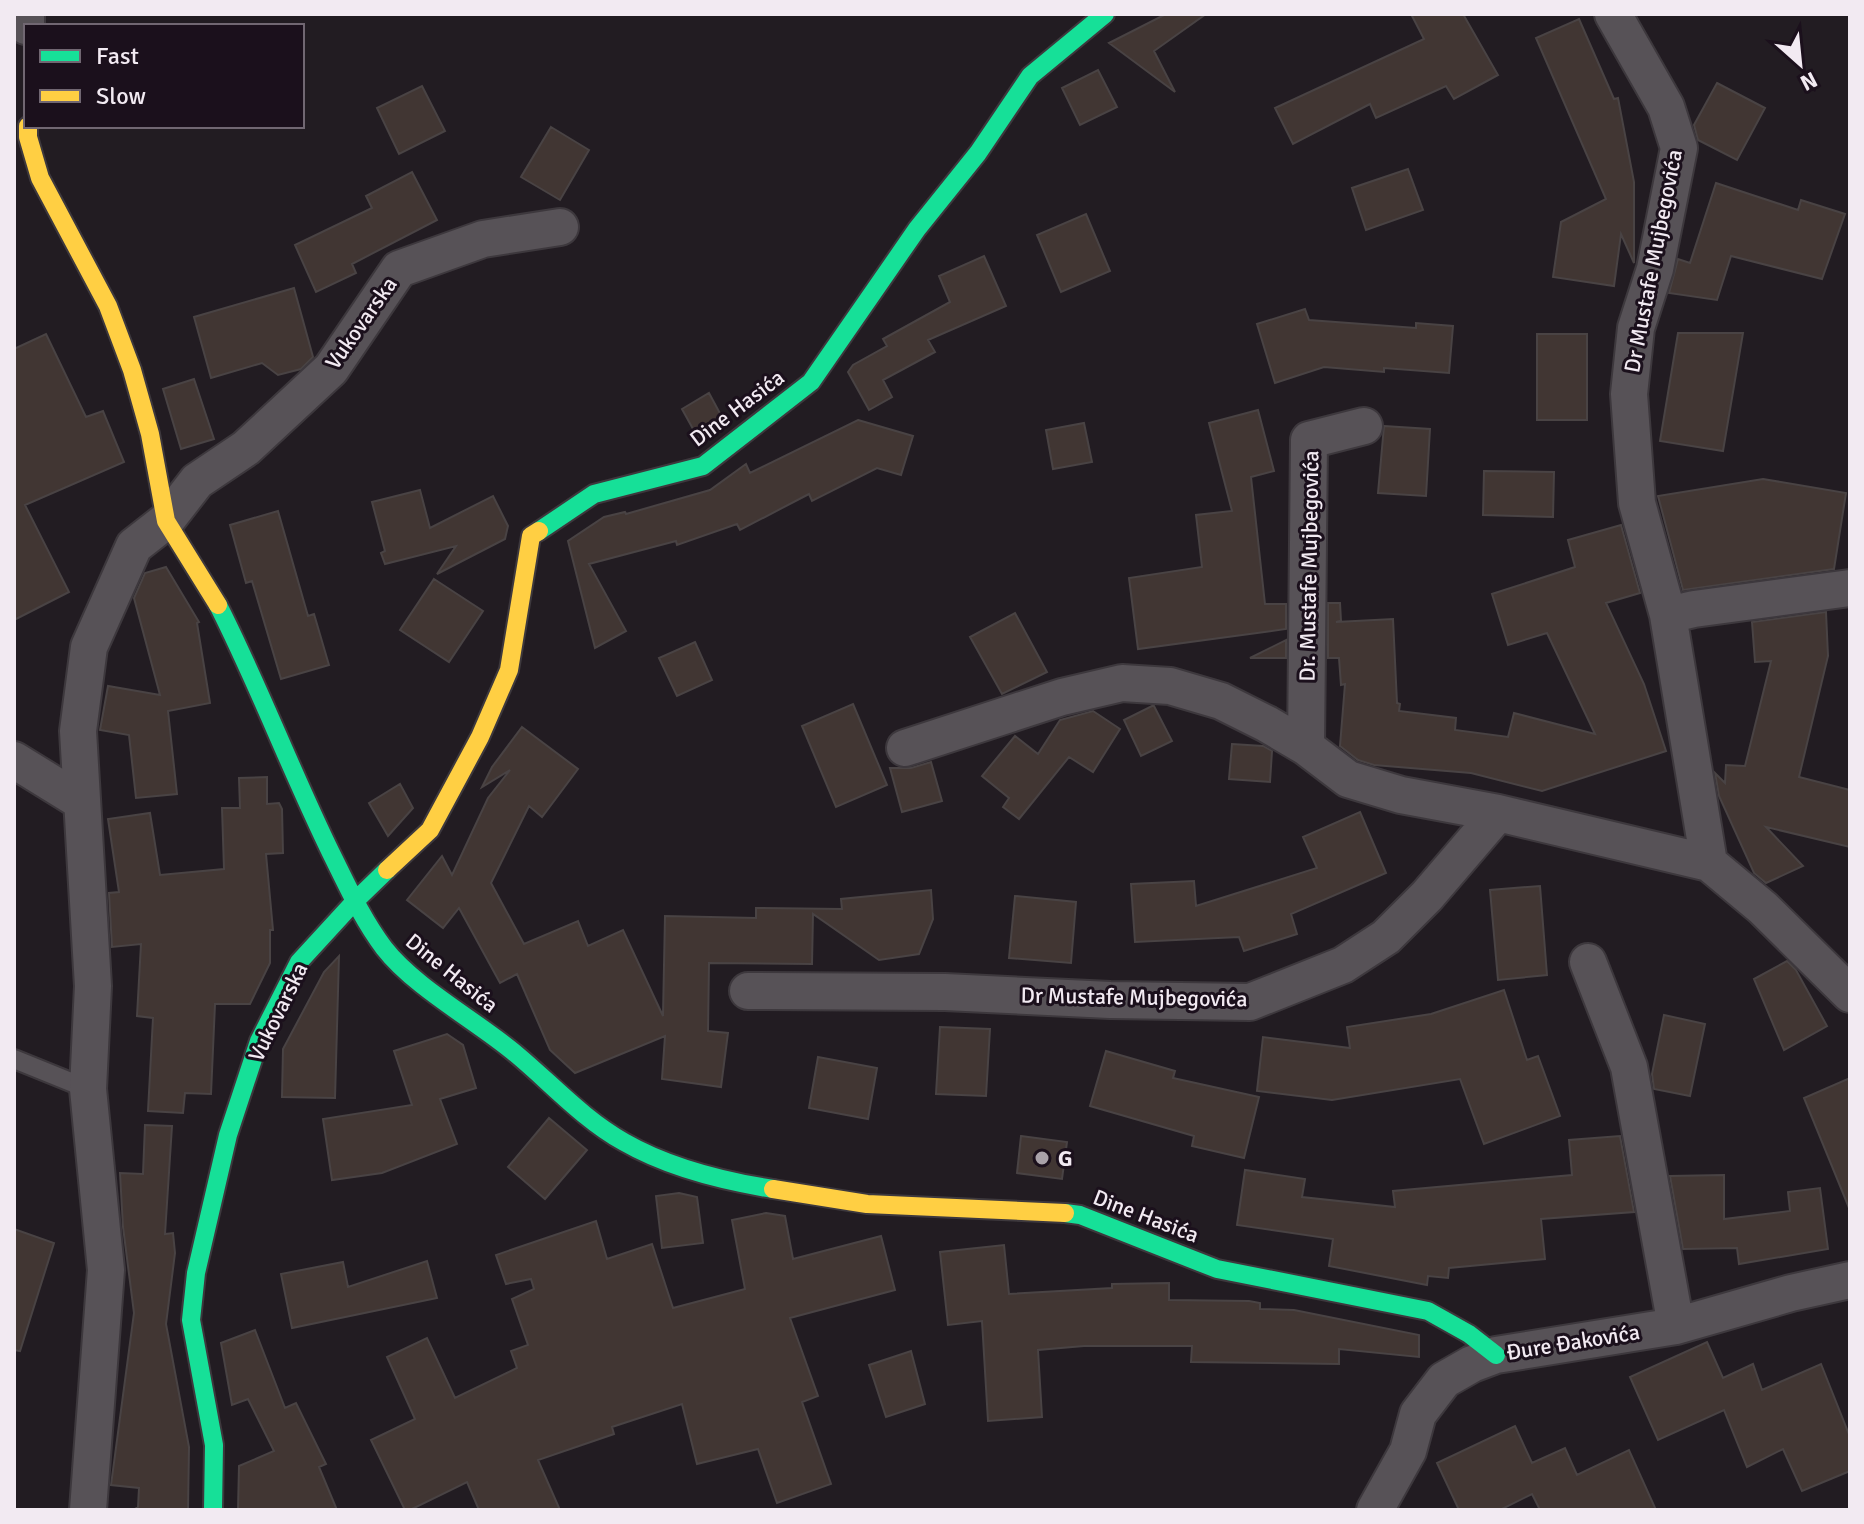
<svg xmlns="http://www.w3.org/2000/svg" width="1864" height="1524" viewBox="0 0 1864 1524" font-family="Signika,sans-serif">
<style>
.building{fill:#413633;stroke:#494344;stroke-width:2}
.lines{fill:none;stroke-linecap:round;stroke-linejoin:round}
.lane-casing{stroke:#3d383d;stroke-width:22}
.street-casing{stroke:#3d383d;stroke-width:40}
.fast-casing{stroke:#3d383d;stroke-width:22}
.slow-casing{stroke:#3d383d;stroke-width:22}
.lane{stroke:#575257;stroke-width:18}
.street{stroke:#575257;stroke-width:36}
.fast{stroke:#16e098;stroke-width:18}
.slow{stroke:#ffcf43;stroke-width:18}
.poi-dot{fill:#a9a2a9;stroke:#1b101c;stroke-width:3}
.labels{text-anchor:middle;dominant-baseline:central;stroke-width:6;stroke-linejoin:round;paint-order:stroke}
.street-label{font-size:22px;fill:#f2eaf2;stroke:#1b101c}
.poi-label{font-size:22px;font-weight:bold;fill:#f2eaf2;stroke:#1b101c;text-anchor:start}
</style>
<rect width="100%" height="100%" fill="#221c22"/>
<path class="building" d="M1166,14H1206L1154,51L1175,92L1109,43Z
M1411,14H1463L1498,75L1454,99L1446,86L1376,118L1370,104L1293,144L1275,108L1424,39Z
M1579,19L1614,99L1618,98L1634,182V263L1621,234L1614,286L1553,277L1561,222L1606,199L1536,38Z
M1098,70L1117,107L1080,125L1062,88Z
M1717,83L1765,108L1737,160L1698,140L1694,125Z
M422,86L445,131L399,154L377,108Z
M551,127L589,150L560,200L521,177Z
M1408,169L1423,210L1366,230L1352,188Z
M412,172L437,220L352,264L356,273L316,292L295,245L372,208L366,196Z
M1716,183L1798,210L1801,200L1845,214L1822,279L1731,256L1717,300L1669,293L1678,259L1690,263Z
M1086,214L1110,271L1061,292L1037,235Z
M984,256L1006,306L928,340L935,352L883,380L892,397L869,410L848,372L853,365L887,346L883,339L950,302L939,276Z
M294,288L313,357L301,369L278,375L262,363L211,378L194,317Z
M1305,309L1309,320L1416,328V323L1453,326L1449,373L1384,368V372L1324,367L1275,383L1257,324Z
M1678,333H1743L1723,451L1660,441Z
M46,334L86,417L103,411L124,462L25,505L69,592L14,620V349Z
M1537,334H1587V420H1537Z
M194,379L214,439L181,449L163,389Z
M709,393L723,419L698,438L682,409Z
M1258,410L1274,471L1251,477L1265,604H1286V629L1138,649L1129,578L1202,567L1196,515L1232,511L1209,423Z
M858,420L913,436L901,475L877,468L812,501L809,494L740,530L737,524L677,545L676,541L589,564L626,631L595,648L568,541L604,517L625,512L626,514L710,490L746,464L750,473Z
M1084,423L1092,462L1053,469L1046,430Z
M1384,426L1430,429L1426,496L1378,493Z
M1484,471L1554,472L1553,517L1483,515Z
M1763,479L1846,493L1834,569L1683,590L1658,496Z
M420,490L430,528L493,496L508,526L505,539L437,574L456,546L385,564L381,553L385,551L372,502Z
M278,511L308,616L314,614L329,665L281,679L252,581L246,583L230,525Z
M1621,525L1640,593L1606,603L1644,684L1666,751L1542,791L1471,773L1374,765L1358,760L1340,746L1345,684L1341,685L1339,658H1328V603H1340L1341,621L1336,622L1393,619L1397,703L1400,704L1399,711L1456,718L1455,730L1508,737L1514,713L1595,734L1547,633L1508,645L1492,594L1575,567L1568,540Z
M166,567L199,622L197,623L210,703L168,711L177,794L136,798L129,735L100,730L108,686L160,695L134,598L145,573Z
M434,579L483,611L449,662L400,630Z
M1826,612L1828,656L1799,777L1850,790V847L1766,827L1803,866L1766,883L1754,873L1719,796L1715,773L1725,783L1726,765L1745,766L1771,661L1755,662L1752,622Z
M1015,613L1047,672L1002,694L970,637Z
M1286,640V658H1250Z
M695,642L712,680L677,696L659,658Z
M853,704L887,785L836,807L802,726Z
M1152,706H1154L1172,741L1141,756L1124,720Z
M1093,711L1120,729L1093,772L1069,757L1019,819L1003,807L1009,798L982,776L1015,736L1038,754L1060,720Z
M522,727L578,769L542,817L529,806L491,883L524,944L578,921L588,946L623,930L663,1016L665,916L756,918V908L842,909L841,899L931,890L933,919L919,954L879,960L813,914L812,964L709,963L708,1031L728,1033L721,1087L662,1079L665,1036L575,1073L550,1050L517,974L500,983L459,908L443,928L407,900L442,856L452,875L488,798L510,770L482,787L492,767Z
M1232,744L1263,746L1272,751L1270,782L1229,779Z
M931,762L942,801L902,812L890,768H911Z
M267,777V804L279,803L282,809L283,853L266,854L273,930H270V963L250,1004H215L211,1094L185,1093L183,1113L148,1111L153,1018L137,1016L141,944L112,947L109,893L119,892L108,819L150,813L160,875L224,869L222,808H240L239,778Z
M400,784L413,808L388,836L369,803Z
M1360,812L1386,873L1291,914L1297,934L1244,951L1239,937L1135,942L1131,884L1194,881L1196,906L1317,868L1303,837Z
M1540,886L1547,975L1498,980L1490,890Z
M1015,896L1076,902L1071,963L1009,958Z
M339,956L335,1098L282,1097L283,1049L324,972Z
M1787,961L1796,970L1827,1026L1784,1050L1754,979Z
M1504,990L1527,1060L1538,1056L1560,1116L1484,1144L1460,1079L1332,1100L1257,1091L1263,1037L1350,1048L1347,1027L1431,1014Z
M1664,1015L1705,1024L1690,1096L1654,1089L1652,1074Z
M940,1027L990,1029L986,1096L936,1094Z
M447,1034L463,1045L476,1088L440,1099L457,1144L382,1173L332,1180L323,1119L412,1105L394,1051Z
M1106,1051L1175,1071L1173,1078L1259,1097L1244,1158L1192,1146L1194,1136L1090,1106Z
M818,1057L877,1068L868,1119L809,1108Z
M1850,1078V1207L1849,1208L1804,1098Z
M549,1118L587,1150L545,1199L508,1167Z
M145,1125L172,1126L165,1234L173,1233L175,1253L166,1324L189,1447L188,1510H133L138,1507L139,1488L111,1485L134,1313L123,1227L120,1173L143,1174Z
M1021,1136L1067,1142L1062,1179L1017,1173Z
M1620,1136L1634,1212L1541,1219L1545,1259L1449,1268L1448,1278L1428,1276L1427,1285L1329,1266L1333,1239L1237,1225L1245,1170L1305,1179L1302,1197L1395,1207L1393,1191L1572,1175L1569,1140Z
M1724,1175V1219L1790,1211L1788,1192L1820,1188L1828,1249L1739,1264L1737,1248L1683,1249L1670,1176Z
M679,1193L697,1197L703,1243L662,1248L656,1196Z
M766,1213L785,1216L793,1259L881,1236L895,1290L790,1318L818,1396L802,1402L831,1484L777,1503L758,1449L697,1464L682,1404L612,1427L614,1434L538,1460L560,1510H479L467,1482L410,1510H405L371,1440L415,1419L387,1357L427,1338L455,1398L517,1368L511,1351L528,1345L512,1299L534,1289L531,1279L506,1284L496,1255L596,1221L607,1259L652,1244L673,1308L745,1289L732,1220Z
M14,1229L54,1243L20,1351L14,1350Z
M1004,1245L1009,1294L1112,1288V1284L1169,1283V1300L1249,1301L1260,1303V1309L1294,1310L1419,1335V1357L1339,1349V1364L1191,1362L1192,1346H1084L1038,1350L1042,1417L988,1421L982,1321L948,1325L940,1252Z
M427,1261L437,1298L292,1328L281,1274L343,1262L348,1287Z
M255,1330L285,1408L296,1403L326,1464L319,1467L337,1510H238L239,1466L274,1451L248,1399L232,1405L221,1343Z
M1707,1342L1723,1378L1753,1364L1762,1390L1821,1364L1850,1437V1471L1802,1491L1783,1449L1747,1467L1724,1410L1658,1440L1630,1377Z
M911,1351L925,1404L886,1417L869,1365Z
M1515,1426L1532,1463L1565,1448L1577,1475L1629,1450L1656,1510H1540L1532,1494L1500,1510H1459L1437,1463Z"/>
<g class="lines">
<defs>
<path id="lane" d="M14,1059L88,1089"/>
<path id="street" d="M26,14V26
M1613,14L1666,107L1679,148L1655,269L1636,328L1629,394L1637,503L1668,615L1709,863L1763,908L1850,994
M1668,615L1694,609L1850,588
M1306,747L1309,440L1364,426
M905,748L1062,697L1122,683L1170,686L1221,701L1267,724L1306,747L1348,779L1401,795L1498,813L1709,863
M14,760L82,802
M1588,962L1629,1067L1676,1326
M748,991L945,992L1110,1000L1250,1002L1343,965L1386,937L1427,896L1498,813
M88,1510L106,1270L88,1089L93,986L78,731L89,647L134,546L166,521L197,481L246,448L331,369L399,269L483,239L560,227
M1375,1510L1408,1451L1418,1414L1444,1380L1472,1364L1496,1355L1676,1326L1791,1293L1850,1280"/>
<path id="fast" d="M539,531L594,494L703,466L811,382L917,229L978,153L1030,76L1105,14
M218,605C259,686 291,771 331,853C347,885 362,919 384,948C415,988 477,1021 516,1054C552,1084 583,1119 624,1142C669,1168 723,1181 773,1189
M1065,1213L1080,1215L1217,1269L1428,1311L1469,1334L1496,1355
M213,1510L214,1445L191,1320L196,1273L228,1135L259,1041L299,962L355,901L387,870"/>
<path id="slow" d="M28,126V137L40,178L108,306L132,370L150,434L166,521L218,605
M387,870L430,830L480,737L509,670L531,536L539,531
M773,1189L867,1204L1065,1213"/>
</defs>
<use href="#lane" class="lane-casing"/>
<use href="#street" class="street-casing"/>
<use href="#fast" class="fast-casing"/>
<use href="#slow" class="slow-casing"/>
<use href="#lane" class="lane"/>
<use href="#street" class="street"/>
<use href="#fast" class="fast"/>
<use href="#slow" class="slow"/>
</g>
<circle class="poi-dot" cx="1042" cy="1158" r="8"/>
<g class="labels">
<g class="street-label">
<text transform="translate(1653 261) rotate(-79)">Dr Mustafe Mujbegovića</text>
<text transform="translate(361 323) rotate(-55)">Vukovarska</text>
<text transform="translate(737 408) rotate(-37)">Dine Hasića</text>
<text transform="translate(1309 566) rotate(-89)">Dr. Mustafe Mujbegovića</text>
<text transform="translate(452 973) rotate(39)">Dine Hasića</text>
<text transform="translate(1134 997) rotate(1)">Dr Mustafe Mujbegovića</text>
<text transform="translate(278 1012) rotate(-64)">Vukovarska</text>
<text transform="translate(1146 1216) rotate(21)">Dine Hasića</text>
<text transform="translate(1573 1342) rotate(-9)">Đure Đakovića</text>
</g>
<g class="poi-label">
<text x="1058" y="1158">G</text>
</g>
</g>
<rect width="1864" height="1524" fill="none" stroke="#f2eaf2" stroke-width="32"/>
<rect x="24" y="24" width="280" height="104" fill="#1b101c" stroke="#716772" stroke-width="2"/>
<rect x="40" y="50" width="40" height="12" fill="#16e098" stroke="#716772" stroke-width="2"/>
<text x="96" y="64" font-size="24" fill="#f2eaf2">Fast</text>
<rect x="40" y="90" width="40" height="12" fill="#ffcf43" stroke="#716772" stroke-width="2"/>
<text x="96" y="104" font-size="24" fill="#f2eaf2">Slow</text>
<g transform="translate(1800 64) rotate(153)" stroke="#1b101c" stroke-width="6" paint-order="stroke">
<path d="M0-6L14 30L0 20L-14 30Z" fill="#f2eaf2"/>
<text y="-12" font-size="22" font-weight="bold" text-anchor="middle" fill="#f2eaf2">N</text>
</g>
</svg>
